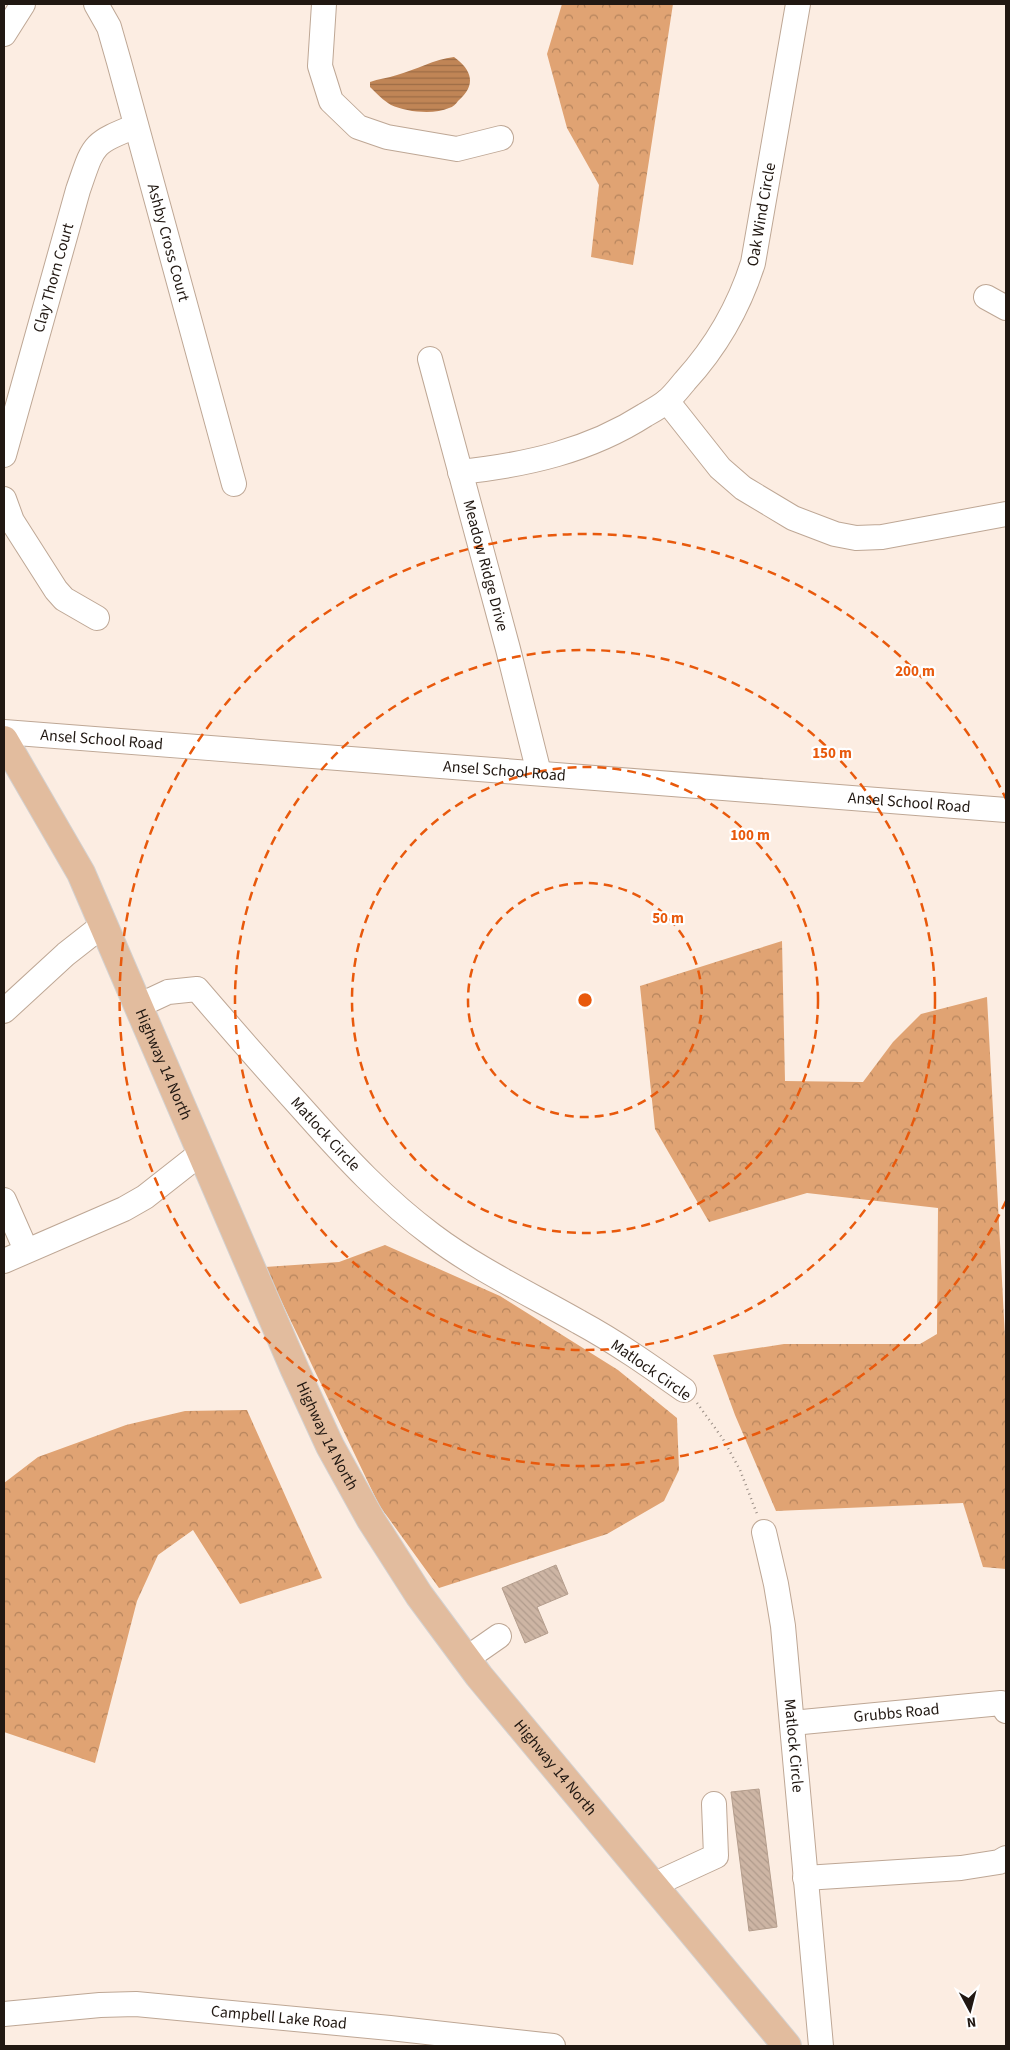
<svg xmlns="http://www.w3.org/2000/svg" width="1010" height="2050" viewBox="0 0 1010 2050" font-family="'Source Sans 3',sans-serif">
<style>
.forest{fill:url(#forest-crowns)}
.water{fill:url(#water-rules)}
.building{fill:url(#building-back-hatch);stroke:#b49d8c}
.lines{fill:none;stroke-linecap:round;stroke-linejoin:round}
.minor-casing{stroke:#bea795;stroke-width:26}
.major-casing{stroke:#d3d1d0;stroke-width:30}
.path{stroke:#988c83;stroke-width:2.5;stroke-dasharray:1 4;stroke-linecap:butt}
.minor{stroke:#fff;stroke-width:24}
.major{stroke:#e2bc9e;stroke-width:28}
.ring{fill:none;stroke:#e8590c;stroke-width:2.5;stroke-dasharray:9 6}
.labels{text-anchor:middle;dominant-baseline:central;stroke-width:4.5;stroke-linejoin:round;paint-order:stroke}
.street-label{font-size:16px;fill:#211812;stroke:#fff}
.centre{fill:#e8590c;stroke:#fff;stroke-width:2.5}
.ring-label{font-size:15px;text-anchor:middle;font-weight:bold;fill:#e8590c;stroke:#fff;stroke-width:4.5;stroke-linejoin:round;paint-order:stroke}
</style>
<defs>
<pattern id="forest-crowns" width="20" height="18" patternUnits="userSpaceOnUse" patternTransform="scale(1.25)"><rect width="20" height="18" fill="#e0a373"/><path d="M2 6a3 3 0 1 1 6 0M12 15a3 3 0 1 1 6 0" fill="none" stroke="#b5845d"/></pattern>
<pattern id="water-rules" width="6" height="5" patternUnits="userSpaceOnUse" patternTransform="scale(1.25)"><rect width="6" height="5" fill="#c08556"/><path d="M0 2.5h6" fill="none" stroke="#9c6c46"/></pattern>
<pattern id="building-back-hatch" width="6" height="6" patternUnits="userSpaceOnUse" patternTransform="scale(1.25)"><rect width="6" height="6" fill="#cdb5a4"/><path d="M-1 5l2 2M0 0l6 6M5-1l2 2" fill="none" stroke="#b09b8c"/></pattern>
</defs>
<rect width="100%" height="100%" fill="#fcede2"/>
<path class="forest" d="M562,4H673L633,265L591,257L599,185L567,128L547,54Z
M782,941L785,1081L863,1082L893,1042L921,1014L987,997L1006,1356V1569L983,1567L963,1503L776,1511L735,1415L713,1355L784,1344H920L937,1334L938,1208L807,1193L709,1222L655,1129L640,986Z
M385,1245L500,1296L618,1370L677,1418L679,1470L664,1501L607,1534L439,1588L379,1505L265,1267L339,1262Z
M247,1410L322,1578L240,1604L193,1530L158,1555L137,1601L95,1763L4,1732V1483L38,1457L126,1425L185,1411Z"/>
<path class="water" d="M454,57C472,70 477,85 458,101C456,104 453,107 449,108C434,115 406,112 391,105C384,101 376,93 370,87V82C378,79 388,78 397,75C416,70 434,59 454,57Z"/>
<path class="building" d="M556,1565L568,1594L537,1607L548,1633L525,1643L502,1588Z
M759,1789L777,1927L749,1931L731,1792Z"/>
<g class="lines">
<defs>
<g id="minor">
<path id="s1" d="M96,4L109,27L119,62L234,484"/>
<path d="M324,4L320,66L331,101L358,127L387,137L457,149L501,138"/>
<path d="M4,34L23,4"/>
<path d="M986,297L1006,308"/>
<path id="s2" d="M430,359L508,649L539,773"/>
<path d="M667,401L720,468L743,488L793,518L835,534L856,538L882,537L1006,514"/>
<path id="s3" d="M4,455L78,190C94,144 91,144 136,126"/>
<path id="s4" d="M460,472C526,465 589,451 645,415C652,411 661,406 667,401C674,395 680,387 685,381C717,346 739,307 753,263L798,4"/>
<path d="M4,499L12,521L56,590L64,599L97,618"/>
<path id="s5" d="M4,732L1006,810"/>
<path id="s6" d="M138,1006L168,992L197,989C233,1031 270,1073 307,1114C346,1158 385,1200 432,1235C477,1269 530,1294 579,1322C616,1342 650,1366 684,1390"/>
<path d="M4,1011L66,954L103,925"/>
<path d="M4,1200L26,1250"/>
<path d="M4,1261L124,1209L145,1197L201,1153"/>
<path id="s7" d="M764,1532L776,1584L783,1626L821,2046"/>
<path d="M466,1659L499,1636"/>
<path id="s8" d="M792,1723L1001,1703L1006,1711"/>
<path d="M805,1878L961,1868L999,1862L1006,1858"/>
<path d="M653,1885L716,1856L714,1804"/>
<path id="s9" d="M4,2014L100,2005L136,2004L390,2028L553,2046"/>
</g>
<g id="major">
<path id="s10" d="M4,740L81,873L295,1370L330,1446L371,1520L419,1595L479,1676L787,2046"/>
</g>
</defs>
<use href="#minor" class="minor-casing"/>
<use href="#major" class="major-casing"/>
<path class="path" d="M697,1403L723,1439L740,1470L757,1514"/>
<use href="#minor" class="minor"/>
<use href="#major" class="major"/>
</g>
<g class="ring">
<circle cx="585" cy="1000" r="117"/>
<circle cx="585" cy="1000" r="233"/>
<circle cx="585" cy="1000" r="350"/>
<path d="M1006 1201A466 466 0 1 1 1006 799"/>
</g>
<g class="labels">
<g class="street-label">
<text stroke="none"><textPath href="#s4" startOffset="435">Oak Wind Circle</textPath></text>
<text stroke="none"><textPath href="#s1" startOffset="250">Ashby Cross Court</textPath></text>
<text stroke="none"><textPath href="#s3" startOffset="184">Clay Thorn Court</textPath></text>
<text stroke="none"><textPath href="#s2" startOffset="214">Meadow Ridge Drive</textPath></text>
<text stroke="none"><textPath href="#s5" startOffset="98">Ansel School Road</textPath></text>
<text stroke="none"><textPath href="#s5" startOffset="502">Ansel School Road</textPath></text>
<text stroke="none"><textPath href="#s5" startOffset="908">Ansel School Road</textPath></text>
<text stroke="none"><textPath href="#s10" startOffset="362">Highway 14 North</textPath></text>
<text stroke="none"><textPath href="#s6" startOffset="256">Matlock Circle</textPath></text>
<text transform="translate(651 1370) rotate(35)">Matlock Circle</text>
<text stroke="none"><textPath href="#s10" startOffset="768">Highway 14 North</textPath></text>
<text stroke="none"><textPath href="#s8" startOffset="105">Grubbs Road</textPath></text>
<text stroke="none"><textPath href="#s7" startOffset="216">Matlock Circle</textPath></text>
<text stroke="none"><textPath href="#s10" startOffset="1172">Highway 14 North</textPath></text>
<text stroke="none"><textPath href="#s9" startOffset="276">Campbell Lake Road</textPath></text>
</g>
</g>
<circle cx="585" cy="1000" r="8" class="centre"/>
<g class="ring-label">
<text x="915" y="676">200 m</text>
<text x="832" y="758">150 m</text>
<text x="750" y="840">100 m</text>
<text x="668" y="923">50 m</text>
</g>
<rect width="1010" height="2050" fill="none" stroke="#211812" stroke-width="10"/>
<g transform="translate(970 2010) rotate(173)" stroke="#ffffff" stroke-width="4" paint-order="stroke">
<path d="M0-4L9 19L0 12L-9 19Z" fill="#211812"/>
<text y="-8" font-size="14" font-weight="bold" text-anchor="middle" fill="#211812">N</text>
</g>
</svg>
